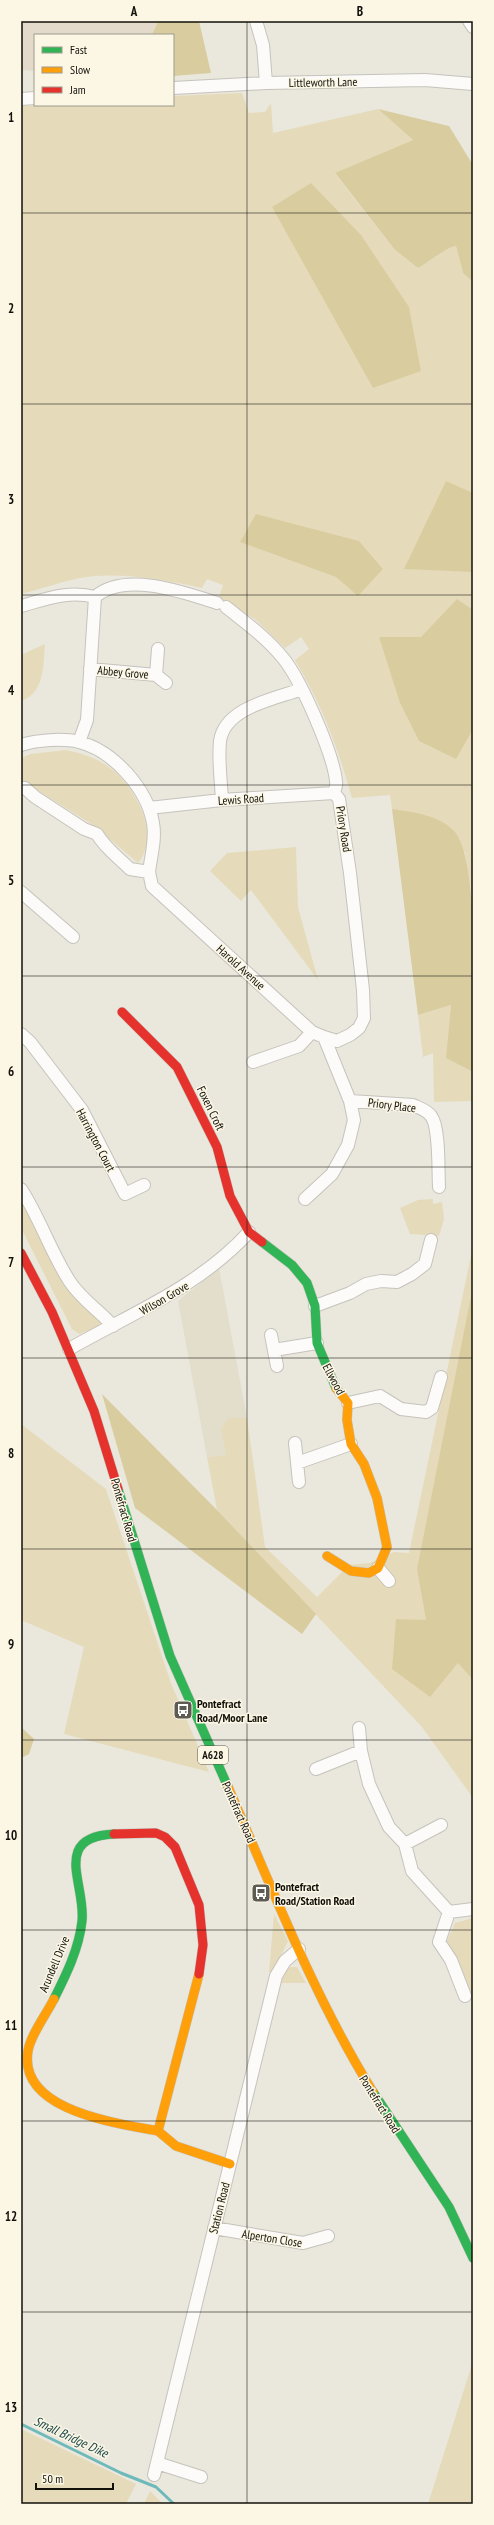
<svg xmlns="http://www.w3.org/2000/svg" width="494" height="2525" viewBox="0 0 494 2525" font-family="'PT Sans Narrow',sans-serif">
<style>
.built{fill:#e3decc}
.education{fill:#e3dacb}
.green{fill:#e5dbba}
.forest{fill:#d9cda0}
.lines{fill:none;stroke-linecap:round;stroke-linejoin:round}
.stream{stroke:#6eb9b9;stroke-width:3}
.street-casing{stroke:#c5c3bb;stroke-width:14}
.fast-casing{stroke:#c5c3bb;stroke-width:10}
.slow-casing{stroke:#c5c3bb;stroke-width:10}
.jam-casing{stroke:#c5c3bb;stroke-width:10}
.street{stroke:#fcfbfa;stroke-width:12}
.fast{stroke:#30b455;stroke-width:9}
.slow{stroke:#ff9f0a;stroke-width:9}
.jam{stroke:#e5322d;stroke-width:9}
.grid{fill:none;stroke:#11100a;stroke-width:1;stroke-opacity:0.55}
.labels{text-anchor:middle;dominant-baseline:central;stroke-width:3;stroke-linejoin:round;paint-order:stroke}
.shield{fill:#fcf7e5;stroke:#58554c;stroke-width:1}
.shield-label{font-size:11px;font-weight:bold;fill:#11100a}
.street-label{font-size:12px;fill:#11100a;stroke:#fcf7e5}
.poi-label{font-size:12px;font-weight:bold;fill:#11100a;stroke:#fcf7e5;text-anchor:start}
.water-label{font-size:13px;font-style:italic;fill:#1a494b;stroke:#fcf7e5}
.neatline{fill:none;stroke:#11100a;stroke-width:1.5}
.grid-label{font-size:13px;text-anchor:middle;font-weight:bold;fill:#11100a}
</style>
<rect width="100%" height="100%" fill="#eae7dd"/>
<path class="built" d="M219,1268L247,1418H229L226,1455L207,1457L178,1301Z"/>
<path class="education" d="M21,21H158L152,35H35V71L21,70Z"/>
<path class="green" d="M242,93L249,113L265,112L271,103L273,133L378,109L413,140L335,174L395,250L418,268C429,262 447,247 456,246L463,273L473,282V900L465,853L432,818L392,809L390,795L352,798C338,748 322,705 295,660L309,649L301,637L285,648L256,620L219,597L223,585L207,579L202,588C166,580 117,571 80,578C60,582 41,589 21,594V106L173,105V96Z
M45,644C43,665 45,693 21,701V655Z
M66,750C84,754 100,759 114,771C137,791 161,836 138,863L93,825L21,780V758L31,754Z
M296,847L298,907L318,980L251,890L241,901L210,871L227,853Z
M451,1005L447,1058L473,1072V1101L434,1102L433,1053L423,1057L418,1015Z
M433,1199V1204L442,1202L444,1219L439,1236L410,1234L400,1208L418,1200Z
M21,1200L101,1322L98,1327L79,1334L72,1329L21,1228Z
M473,1246V1798L422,1727L217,1510L207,1457L226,1455L221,1428L229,1418H247L265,1547L317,1597L349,1565L370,1563L394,1552L409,1553Z
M21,1424L106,1489L171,1683L209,1772L64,1734L84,1647L21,1620Z
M274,1914L288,1941L273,1972H269Z
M473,1918V1999L457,1959L447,1941L455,1923Z
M291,1967H297L306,1983H281L287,1969Z
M473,2361V2504H428Z
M21,2429L136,2484L126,2504H21Z
M150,2491L163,2504H144Z"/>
<path class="forest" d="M158,21H199L211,73L173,76V35H152Z
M378,109L449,126L473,165V282L463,273L456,246C447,247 429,262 418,268L395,250L335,173L413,140Z
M311,183L361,235L409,307L421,371L373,388L272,207Z
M446,481L473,493V572L404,569Z
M256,514L359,541L383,569L358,596L336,577L240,542Z
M457,599L473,610V729L456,759L419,741L400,703L379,637H421Z
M392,809C413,812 439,815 454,831C482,861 473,1027 473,1072L446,1058L451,1005L418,1015Z
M473,1286V1680L458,1663L430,1697L392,1669L396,1619L426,1620L417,1569Z
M102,1394L217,1510L316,1614L302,1634L135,1508Z
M21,1727L34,1739L29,1754L21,1758Z"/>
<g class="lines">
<path class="stream" d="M21,2424L121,2473L156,2487L174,2504"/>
<defs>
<path id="street" d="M256,21L263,45L266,83
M469,21L473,27
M173,88L266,83L425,80L473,84
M21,99L35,98
M21,606C46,599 69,590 95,597C125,571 183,592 217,603
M226,607C246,623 267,638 283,658C301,680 333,753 336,781C337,785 335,789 334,793L339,799L350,873L363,990L364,1018L359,1028L350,1035L337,1041L324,1037
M158,649L156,675L166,683
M90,669L156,675
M79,742L87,720L95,597
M21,745C37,740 63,738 79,742C114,751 147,789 153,823C156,839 151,856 149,872
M21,788H25L35,797L84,829L97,834C105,848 118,857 130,869L149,872L152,886L312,1032L324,1037L350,1101L354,1120L348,1145L332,1174L305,1199
M222,800C221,781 218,760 220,741C225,707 275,699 302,689
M149,808L222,800L334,793
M21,892L73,937
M21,1034L30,1042L82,1110L125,1194L144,1185
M253,1062L299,1046L312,1032
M350,1101L413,1105C419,1108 427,1110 431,1116C440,1127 438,1172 439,1187
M21,1189C40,1218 51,1253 70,1282C83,1301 99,1310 113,1326
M315,1306L350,1293L366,1284L381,1281L397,1282L412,1274L425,1264L431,1240
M271,1335L277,1366
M69,1349C132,1313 199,1287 249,1232
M274,1350L317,1343
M348,1403L380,1396L401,1409L426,1412L432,1408L441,1377
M295,1443L299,1482
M297,1463L351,1444
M378,1568L389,1581
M359,1728L361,1751L369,1784L389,1827L405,1844L412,1871L449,1912L473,1909
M316,1769L361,1751
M405,1844L441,1825
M449,1912L439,1942L451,1960L465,1996
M214,2228L303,2243L328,2236
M157,2463L201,2477
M154,2475L276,1976L285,1961L299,1949"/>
<path id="fast" d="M262,1242L292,1265L307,1283L315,1306L317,1343L336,1388
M118,1489L170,1656L228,1787
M54,1999C66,1975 79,1949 82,1921C86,1884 51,1837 114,1834
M373,2092L449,2207L473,2258"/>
<path id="slow" d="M327,1556L351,1571L369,1573L378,1568L387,1547L377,1498L364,1464L351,1444L347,1420L348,1403L336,1388
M228,1787C273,1890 314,1997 373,2092
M199,1974L158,2131L176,2146L230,2164
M54,1999C47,2013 30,2036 28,2051C18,2111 117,2123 158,2131"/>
<path id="jam" d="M122,1012L177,1067L217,1147L230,1196L249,1232L262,1242
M21,1253L52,1312L94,1411L118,1489
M114,1834L156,1833L165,1837L175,1847L199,1905L203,1945L199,1974"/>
</defs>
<use href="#street" class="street-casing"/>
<use href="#fast" class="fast-casing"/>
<use href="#slow" class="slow-casing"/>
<use href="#jam" class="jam-casing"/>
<use href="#street" class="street"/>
<use href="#fast" class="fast"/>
<use href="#slow" class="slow"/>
<use href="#jam" class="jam"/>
</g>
<path class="grid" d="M247,21V2504M21,213H473M21,404H473M21,595H473M21,785H473M21,976H473M21,1167H473M21,1358H473M21,1549H473M21,1740H473M21,1930H473M21,2121H473M21,2312H473"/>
<defs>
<symbol id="bus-square" viewBox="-11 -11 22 22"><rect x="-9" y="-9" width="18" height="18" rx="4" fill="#5d5b54" stroke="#fcf7e5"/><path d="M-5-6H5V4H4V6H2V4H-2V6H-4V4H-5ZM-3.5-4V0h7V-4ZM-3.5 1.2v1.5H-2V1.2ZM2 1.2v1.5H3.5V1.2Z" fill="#fff"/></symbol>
</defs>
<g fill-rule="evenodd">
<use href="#bus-square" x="172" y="1699" width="22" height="22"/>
<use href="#bus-square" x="250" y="1882" width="22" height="22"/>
</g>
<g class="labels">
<rect class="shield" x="198" y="1746" width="30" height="18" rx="3"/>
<g class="shield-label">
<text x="213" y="1755">A628</text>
</g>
<g class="street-label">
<text transform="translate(323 82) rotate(-1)">Littleworth Lane</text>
<text transform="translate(123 672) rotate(5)">Abbey Grove</text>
<text transform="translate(241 799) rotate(-4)">Lewis Road</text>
<text transform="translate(344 829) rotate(81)">Priory Road</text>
<text transform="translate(241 967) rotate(42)">Harold Avenue</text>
<text transform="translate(392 1105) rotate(7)">Priory Place</text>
<text transform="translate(211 1108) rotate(64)">Foxen Croft</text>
<text transform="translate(96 1140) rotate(62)">Harrington Court</text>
<text transform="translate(164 1298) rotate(-30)">Wilson Grove</text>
<text transform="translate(334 1379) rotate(62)">Ellwood</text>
<text transform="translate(124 1510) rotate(74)">Pontefract Road</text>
<text transform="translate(239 1812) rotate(66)">Pontefract Road</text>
<text transform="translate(54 1964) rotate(-67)">Arundell Drive</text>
<text transform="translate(380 2104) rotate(58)">Pontefract Road</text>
<text transform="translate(219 2208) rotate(-76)">Station Road</text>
<text transform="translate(272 2238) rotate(9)">Alperton Close</text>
</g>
<g class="poi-label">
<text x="197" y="1703">Pontefract<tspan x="197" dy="14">Road/Moor Lane</tspan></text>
<text x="275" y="1886">Pontefract<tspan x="275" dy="14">Road/Station Road</tspan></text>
</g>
<g class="water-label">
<text transform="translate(71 2437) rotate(25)">Small Bridge Dike</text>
</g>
</g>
<rect width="494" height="2525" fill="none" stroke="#fcf7e5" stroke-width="44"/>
<rect x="34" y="34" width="140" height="72" fill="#fcf7e5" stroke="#9e9b8d"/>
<rect x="42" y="47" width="20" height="6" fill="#30b455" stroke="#9e9b8d"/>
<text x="70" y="54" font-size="12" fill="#11100a">Fast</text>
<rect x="42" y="67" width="20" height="6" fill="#ff9f0a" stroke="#9e9b8d"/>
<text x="70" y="74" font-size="12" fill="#11100a">Slow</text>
<rect x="42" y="87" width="20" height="6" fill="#e5322d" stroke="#9e9b8d"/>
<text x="70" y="94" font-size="12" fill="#11100a">Jam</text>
<path d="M36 2483v6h77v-6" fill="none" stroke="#11100a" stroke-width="2"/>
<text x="42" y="2483" font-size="12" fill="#11100a" stroke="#fcf7e5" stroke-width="3" paint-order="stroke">50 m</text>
<rect x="22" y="22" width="450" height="2481" class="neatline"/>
<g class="grid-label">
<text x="134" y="16">A</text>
<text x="360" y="16">B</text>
<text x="11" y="122">1</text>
<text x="11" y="313">2</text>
<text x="11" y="504">3</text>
<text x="11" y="695">4</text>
<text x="11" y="885">5</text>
<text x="11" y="1076">6</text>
<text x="11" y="1267">7</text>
<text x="11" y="1458">8</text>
<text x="11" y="1649">9</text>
<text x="11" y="1840">10</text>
<text x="11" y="2030">11</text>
<text x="11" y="2221">12</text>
<text x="11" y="2412">13</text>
</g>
</svg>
